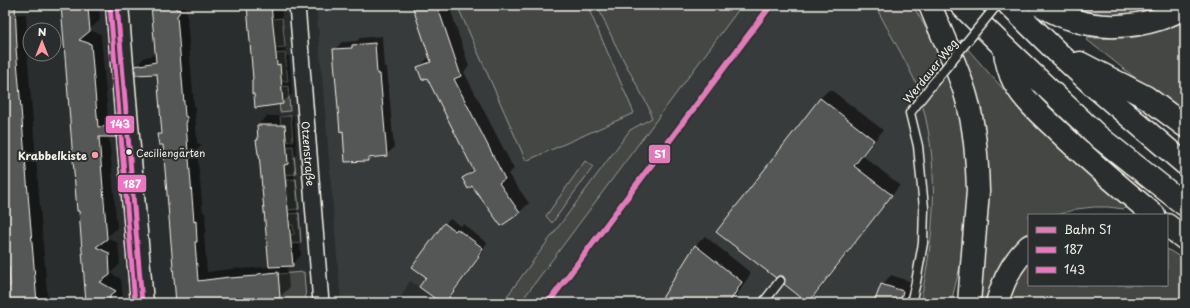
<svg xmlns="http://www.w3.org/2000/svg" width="1190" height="308" viewBox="0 0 1190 308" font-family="'Playpen Sans',sans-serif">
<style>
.built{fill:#373a3a}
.green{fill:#444645;stroke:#9c9c96}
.shadow{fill:#0007}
.building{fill:#555756;stroke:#f4f1e8}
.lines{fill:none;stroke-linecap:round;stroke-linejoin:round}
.lane-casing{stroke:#f4f1e8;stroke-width:11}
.street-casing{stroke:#f4f1e8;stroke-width:18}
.secondary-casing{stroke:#f4f1e8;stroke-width:25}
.highway-casing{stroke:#f4f1e8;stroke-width:25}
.lane{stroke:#2a2d2e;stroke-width:8}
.street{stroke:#2a2d2e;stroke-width:15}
.secondary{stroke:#2a2d2e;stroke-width:22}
.highway{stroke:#2a2d2e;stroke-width:22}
.lane-bridge-casing{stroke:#f4f1e8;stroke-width:11;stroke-linecap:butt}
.lane-bridge{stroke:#2a2d2e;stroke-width:8}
.bus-1-casing{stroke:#2a2d2e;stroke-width:8}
.bus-2-casing{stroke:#2a2d2e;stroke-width:8}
.bus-1{stroke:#ec76c2;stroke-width:5}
.bus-2{stroke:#ec76c2;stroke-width:5}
.rail-1-casing{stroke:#2a2d2e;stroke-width:9}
.rail-1{stroke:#e07bb8;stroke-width:6}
.bus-dot{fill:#f4f1e8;stroke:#2a2d2e;stroke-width:1.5}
.poi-dot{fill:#ff9aa2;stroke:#2a2d2e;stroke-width:1.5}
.labels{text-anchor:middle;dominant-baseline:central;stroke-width:4;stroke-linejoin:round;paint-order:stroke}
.bus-label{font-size:10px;fill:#f4f1e8;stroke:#2a2d2e;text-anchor:start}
.street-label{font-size:11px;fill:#f4f1e8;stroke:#2a2d2e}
.poi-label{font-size:11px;font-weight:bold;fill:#f4f1e8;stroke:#2a2d2e;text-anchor:end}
.line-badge{stroke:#2a2d2e;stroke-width:1.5}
.badge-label{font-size:11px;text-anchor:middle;font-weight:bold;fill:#fff}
</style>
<rect width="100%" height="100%" fill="#2a2d2e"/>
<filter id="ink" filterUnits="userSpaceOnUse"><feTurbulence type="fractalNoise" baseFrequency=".025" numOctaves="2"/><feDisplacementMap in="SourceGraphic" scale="8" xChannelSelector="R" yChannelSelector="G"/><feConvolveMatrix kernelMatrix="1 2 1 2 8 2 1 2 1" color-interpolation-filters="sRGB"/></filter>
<g filter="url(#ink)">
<path class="built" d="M316,5H597L615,44L650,110V114L652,118L630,130L502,303H441L410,281L400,299L341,303Z
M742,5H882L878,12L916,82L928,128L932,159L933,194L932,227L929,261L920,303H520Z"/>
<path class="green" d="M457,5H587L634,113L526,161Z
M597,5H742L520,303H502L630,130L652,118L650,114V110L615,44Z
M882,5H913L941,56L953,89L962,124L969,186L964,241L961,262L951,303H920C934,240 940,171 923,107C920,99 919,89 915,81C904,57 890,34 878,11Z
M1060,5H1173L1151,13L1098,17Z
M282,18L285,47L275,48L272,19Z
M1185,22V117L1087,40L1088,38C1124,39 1151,35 1185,22Z
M960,40C992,77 1024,113 1059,147C1081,168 1104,186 1126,205L1124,209L1108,207H1094L1076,209L1058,215H1029V232C1006,251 992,274 986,303H979L957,43Z
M285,53L288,81H277L280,65H276L275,54Z
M288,86L290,111L280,112L278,87Z
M291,116L293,141L282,142L285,125H281L280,117Z
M293,146L296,174L285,175L284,165L288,164L287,155L283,147Z
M585,161L593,167L552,223L546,216Z
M296,179L299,209L288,210L286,180Z
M299,213L301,243L291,244L290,235L294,234L293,225H289L288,214Z
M1167,249L1185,260V303H1007L1012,287L1029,260V285H1167Z
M304,272L306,300L305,303H266L265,299L280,298L278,274Z"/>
<path class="shadow" d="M62,5H99L100,20L89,30L101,34L108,117L124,116L125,126L115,136H109L117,228L107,237L118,243L120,264L111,273L121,279L123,299L119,303H87Z
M152,5H186L194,106L196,107V112L195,113L197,143L202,145L197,150L203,213L205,212L206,232L204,233L207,272L239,268L240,269L267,267L269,265L260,153L257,141L259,139L258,125L267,116H294L297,154L293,158L301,255L292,265H287L289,288L280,297L209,303H177L164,144L158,134L163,130L158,73L136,66L145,57L156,55Z
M248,5H281L286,56H289L292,94L282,103L254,79Z
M418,5H449L469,66L464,72L514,169L508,174L529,203L519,213L463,178L474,168L427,76L419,67L428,58L430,57L414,8Z
M26,14L27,37L26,38L48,303H11V285L5,228V15Z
M382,36L384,67H387L394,148L386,155L371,157L368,160L344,130L334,50L342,42L357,41L360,38Z
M830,89L883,130L863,156L900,185L818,292L808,301L820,98Z
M450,219L461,226L463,224L487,243L482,250L484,251L449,299L445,303H442L428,277L445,224Z
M705,236L751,273L732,303H660L696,245Z
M891,275L912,282L905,303H875L882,285Z"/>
<path class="building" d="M5,5H15L17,48H16L37,303H10L8,287L10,286L9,266L6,265L5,249Z
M61,5H86V8H88L90,31L79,40L91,44L98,127L115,126L116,137H99L107,239L96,247L109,253L110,275L100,282L116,291L110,296V303H86L79,211H77Z
M151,5H176V9L181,10L177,16L185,116L187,117V122L186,123L188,152L194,154L189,159L194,222L196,221L197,242H195L198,281L229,277L230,278L256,276L258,274L278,272L280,298L224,303H176L163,145H159L157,134H162L157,74L135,75V66L156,62Z
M247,5H271L277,65L280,64L283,104L255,108L254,94H252V80L253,79Z
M423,5H437L461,76L454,79L505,179L499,183L520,213L501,226L472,186L468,189L462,178L474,171L427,78L422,80L417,67L431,62L413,8Z
M375,43L377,74H380L387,156L368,158V161L345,162L343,131L340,132L333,49L352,48V45Z
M820,98L874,140L854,166L892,195L808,303L784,284L785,279L783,276H778L776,278L716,232Z
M257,125H285L288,164L284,165L293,266L269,267L259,154H258L256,140H258Z
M444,223L455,231L457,229L483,248L478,256L479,257L445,303H441L419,287L426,277L412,267Z
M695,245L742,282L729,303H659Z
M881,284L903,291L900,303H874Z"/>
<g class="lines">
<defs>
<path id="lane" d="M763,303L780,281
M911,303L916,282L923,243L924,208L918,146L910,113L934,82"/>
<g id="street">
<path id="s1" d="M297,5L321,303"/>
</g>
<path id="secondary" d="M117,5L142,303"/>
<path id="highway" d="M930,5C942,36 957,65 966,96C975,127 977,159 978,191L969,303
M961,5L1004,47L1099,137L1185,205
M1009,5L1056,51L1096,88L1185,164
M1040,5C1050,10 1060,16 1071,19C1098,29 1131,28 1159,19C1168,16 1176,12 1185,8
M1004,47C1006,60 1008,71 1014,82C1024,100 1041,115 1055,128C1087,159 1120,187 1154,215
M1080,63L1146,97L1185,126
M1167,225L1185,239
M997,303C1003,280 1012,262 1029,246"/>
</defs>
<use href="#lane" class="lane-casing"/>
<use href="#street" class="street-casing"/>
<use href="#secondary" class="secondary-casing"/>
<use href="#highway" class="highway-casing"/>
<use href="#lane" class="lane"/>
<use href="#street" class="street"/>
<use href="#secondary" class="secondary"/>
<use href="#highway" class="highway"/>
<defs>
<path id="lane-bridge" d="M934,82L997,5"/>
</defs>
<use href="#lane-bridge" class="lane-bridge-casing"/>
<use href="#lane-bridge" class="lane-bridge"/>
<defs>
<path id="bus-1" d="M117,5L142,303"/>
<path id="bus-2" d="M110,6L135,303"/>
</defs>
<use href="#bus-1" class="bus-1-casing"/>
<use href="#bus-2" class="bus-2-casing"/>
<use href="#bus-1" class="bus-1"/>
<use href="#bus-2" class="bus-2"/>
<defs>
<path id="rail-1" d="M548,303L771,5"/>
</defs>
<use href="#rail-1" class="rail-1-casing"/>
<use href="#rail-1" class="rail-1"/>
</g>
</g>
<circle class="bus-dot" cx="129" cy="152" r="3.5"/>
<circle class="poi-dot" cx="95" cy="155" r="4"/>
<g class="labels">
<g class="bus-label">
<text x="136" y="152">Ceciliengärten</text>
</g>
<g class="street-label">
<text transform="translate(930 71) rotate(-51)">Werdauer Weg</text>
<text stroke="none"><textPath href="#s1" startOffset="149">Otzenstraße</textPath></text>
</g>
<g class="poi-label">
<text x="87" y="155">Krabbelkiste</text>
</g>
</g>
<g class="line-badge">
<rect x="105" y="115" width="30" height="19" rx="4" fill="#ec76c2"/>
<rect x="648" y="144" width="23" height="20" rx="4" fill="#e07bb8"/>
<rect x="117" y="174" width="30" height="19" rx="4" fill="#ec76c2"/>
</g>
<g class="badge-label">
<text x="120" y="128">143</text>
<text x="660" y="158">S1</text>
<text x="132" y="188">187</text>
</g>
<rect width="1190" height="308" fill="none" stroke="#2a2d2e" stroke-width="20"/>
<rect x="10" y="10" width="1170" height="288" fill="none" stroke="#f4f1e8" stroke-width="1.5" filter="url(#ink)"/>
<rect x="1028" y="214" width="140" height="72" fill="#2a2d2e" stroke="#7b7b78"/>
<rect x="1036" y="227" width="20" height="6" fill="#e07bb8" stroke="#7b7b78"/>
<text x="1064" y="234" font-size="12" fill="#f4f1e8">Bahn S1</text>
<rect x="1036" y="247" width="20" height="6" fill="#ec76c2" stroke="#7b7b78"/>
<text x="1064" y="254" font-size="12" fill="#f4f1e8">187</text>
<rect x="1036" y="267" width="20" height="6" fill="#ec76c2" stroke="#7b7b78"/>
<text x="1064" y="274" font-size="12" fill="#f4f1e8">143</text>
<g transform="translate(42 42)"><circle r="19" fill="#2a2d2e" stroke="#7b7b78"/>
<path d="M0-3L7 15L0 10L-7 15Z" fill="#ff9aa2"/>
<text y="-6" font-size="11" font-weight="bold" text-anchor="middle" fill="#f4f1e8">N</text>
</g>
</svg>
